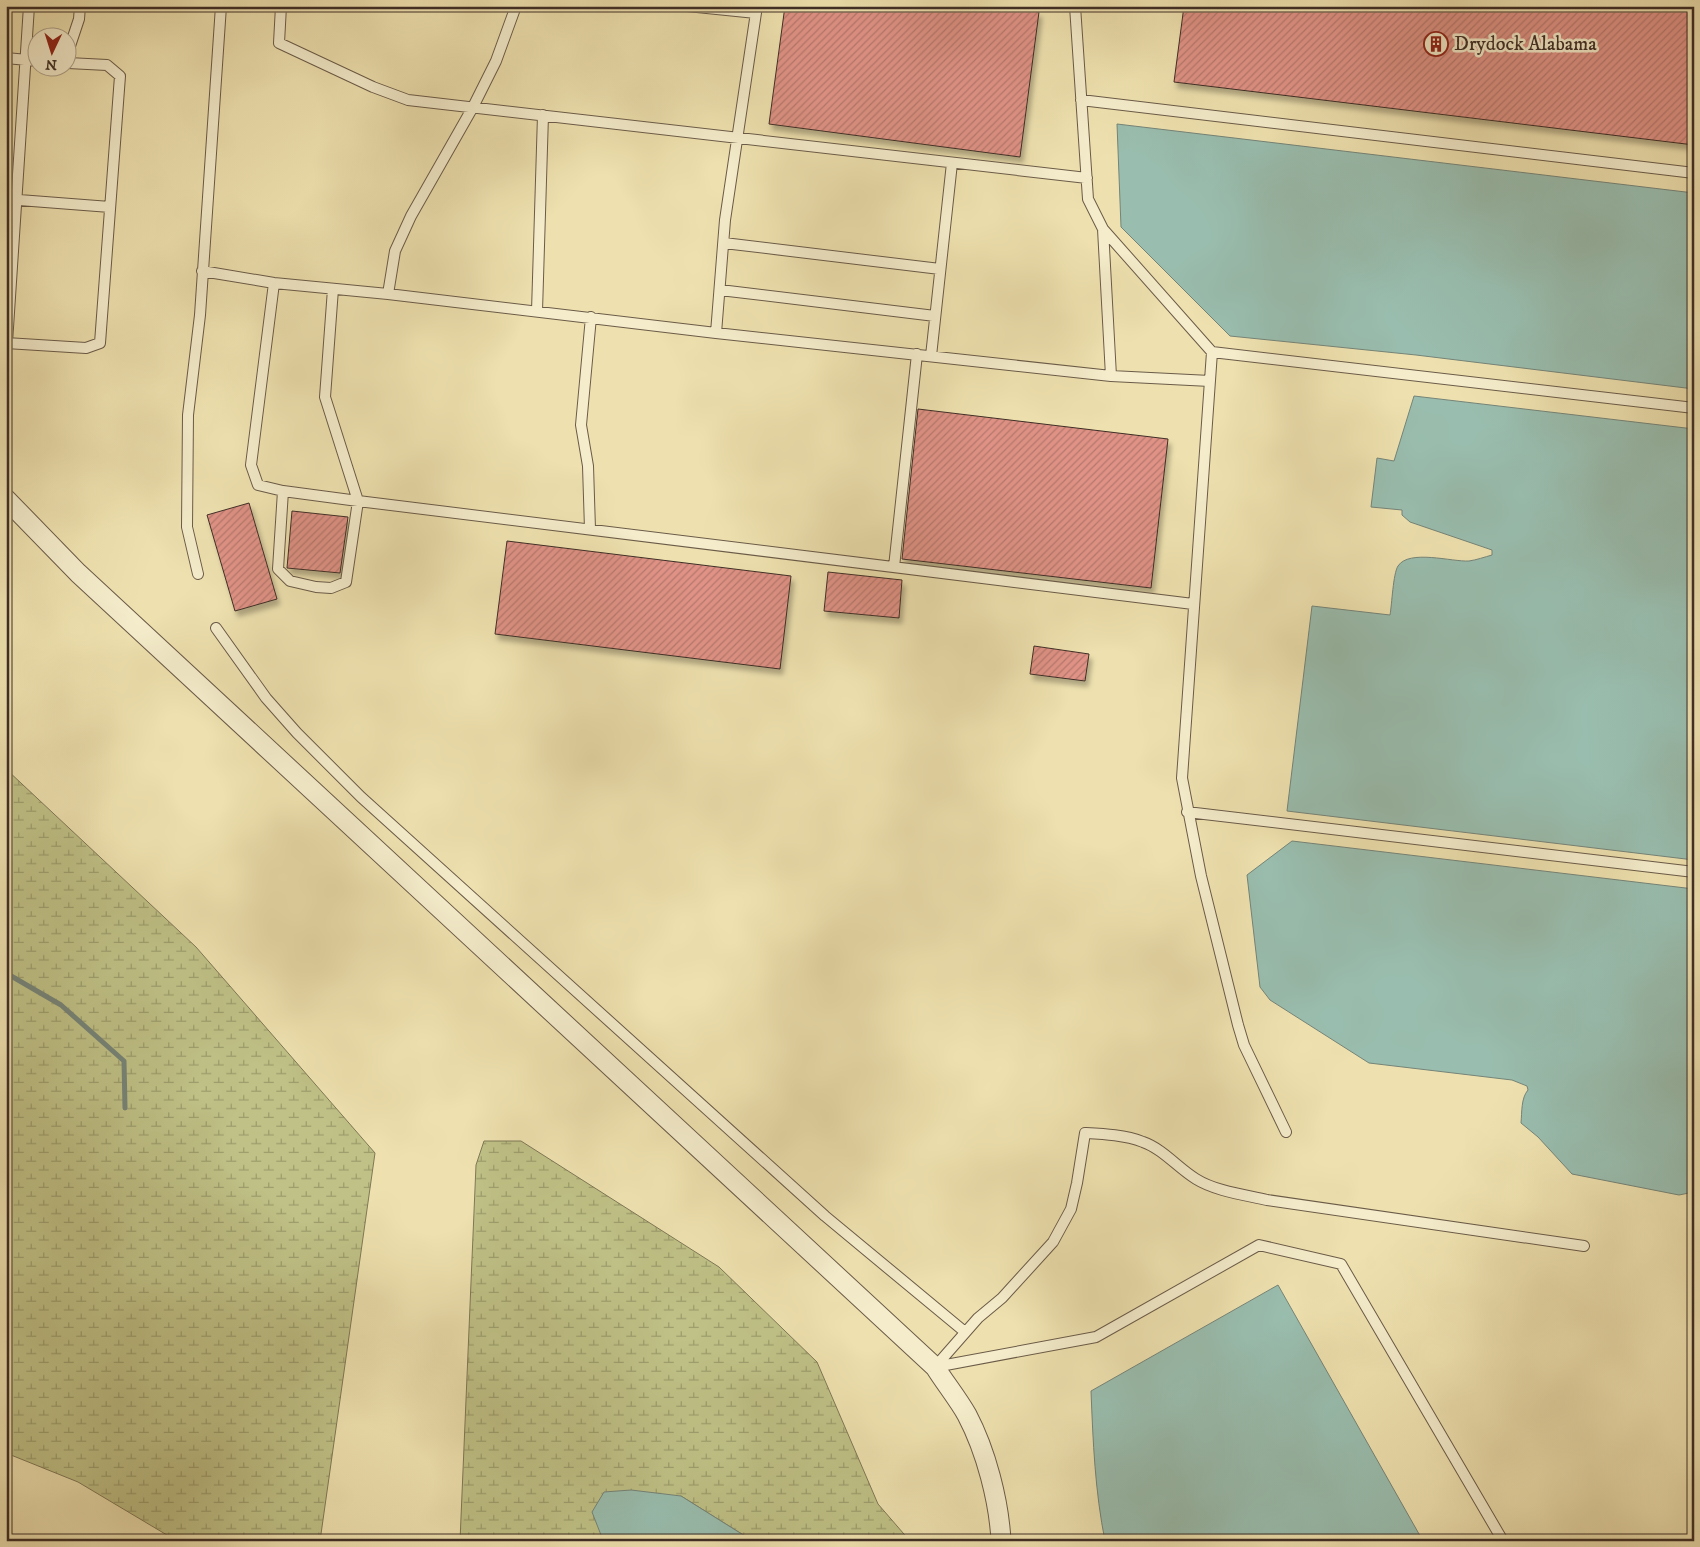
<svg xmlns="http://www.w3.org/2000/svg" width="1700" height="1547" viewBox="0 0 1700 1547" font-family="'IM FELL DW Pica',serif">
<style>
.wetland{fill:url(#wetland-marsh);stroke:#7f7856}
.water{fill:#99bdae;stroke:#758478}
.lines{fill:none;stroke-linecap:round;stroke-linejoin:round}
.stream{stroke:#758478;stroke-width:5}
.building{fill:url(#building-hatch);stroke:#3f2e26;filter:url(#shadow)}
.lane-casing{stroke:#6b5b48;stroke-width:12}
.street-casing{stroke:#6b5b48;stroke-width:21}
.lane{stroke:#f4eccb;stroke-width:10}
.street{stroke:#f4eccb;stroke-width:19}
.labels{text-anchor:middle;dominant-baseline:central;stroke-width:5;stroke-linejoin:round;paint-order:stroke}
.poi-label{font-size:20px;fill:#3f2e26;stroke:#f4eccb;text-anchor:start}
</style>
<defs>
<pattern id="wetland-marsh" width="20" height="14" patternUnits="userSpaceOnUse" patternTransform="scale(1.25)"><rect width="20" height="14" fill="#bfc186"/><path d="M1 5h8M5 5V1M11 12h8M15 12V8" fill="none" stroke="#9d9d6d"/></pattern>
<pattern id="building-hatch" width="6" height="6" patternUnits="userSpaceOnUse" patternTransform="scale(1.25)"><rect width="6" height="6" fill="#df9285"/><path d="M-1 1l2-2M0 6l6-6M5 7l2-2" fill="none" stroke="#b6786d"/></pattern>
<filter id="shadow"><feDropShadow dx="3" dy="5.5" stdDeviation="2.5" flood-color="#0004"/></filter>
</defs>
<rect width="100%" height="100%" fill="#eee1af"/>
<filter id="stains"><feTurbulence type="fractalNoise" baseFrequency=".004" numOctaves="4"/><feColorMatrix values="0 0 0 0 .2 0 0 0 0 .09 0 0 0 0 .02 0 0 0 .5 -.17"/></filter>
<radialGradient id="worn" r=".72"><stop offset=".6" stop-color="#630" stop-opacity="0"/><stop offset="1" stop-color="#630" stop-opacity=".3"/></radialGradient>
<path class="wetland" d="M6,769L196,947L375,1153L320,1541H177L78,1482L6,1453Z
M484,1141H521L719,1267L817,1362L878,1504L910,1541H753L681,1496L601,1535L610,1541H460L476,1165Z"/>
<path class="water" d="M1117,124L1694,193V389L1416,355L1230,336L1121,227Z
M1414,396L1694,429V860L1287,811L1312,606L1390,615C1392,604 1393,574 1398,566C1409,549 1452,562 1469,561C1476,560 1485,557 1492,555V550L1410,522L1402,515V510L1371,507L1377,458L1394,461Z
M1292,841L1694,889V1192L1679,1195L1572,1174L1538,1137L1521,1123C1522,1112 1521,1098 1528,1090L1527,1086L1512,1080L1369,1063L1270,1000L1260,987L1247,875Z
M1278,1285L1423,1541H1105C1095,1491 1093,1442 1091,1391Z
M631,1490L681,1496L753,1541H610L601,1535L592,1512L604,1492Z"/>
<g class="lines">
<path class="stream" d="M6,973L61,1005L124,1061L125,1108"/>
</g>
<path class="building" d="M785,6H995L1039,12L1020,157L769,124Z
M1184,6H1694V145L1174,82Z
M918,409L1168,439L1151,588L902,559Z
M249,503L277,599L235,611L207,515Z
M292,511L348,517L340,573L287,568Z
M507,541L791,576L780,669L495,634Z
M828,572L902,580L899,618L824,611Z
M1034,646L1089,654L1085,681L1030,674Z"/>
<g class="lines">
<defs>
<path id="lane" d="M281,6L279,43L373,87L408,100L1087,178
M687,6L756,13
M1075,6L1088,199L1103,229L1212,352L1694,408
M68,52L79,19L80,6
M6,58L38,61
M1081,100L1694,173
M6,199L110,207
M1103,229L1111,376
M724,243L940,269
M202,271L274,283L388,294L716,333L1111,376L1210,381
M274,283L251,465L258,485L283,491L358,501L1193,604
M720,290L935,316
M388,294L395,251L411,216L473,107L496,61L516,6
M537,311L543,115
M716,333L725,220L757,6
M6,343L86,348L100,343L120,76L107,65L68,63
M7,343L29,6
M1212,352L1182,778L1201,876L1238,1025L1244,1045L1286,1132
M931,356L952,163
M283,491L278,569L290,581L316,587L331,588L346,582L358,501L325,397L333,289
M590,529L588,466L581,425L591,317
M894,567L917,354
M198,574L187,527L188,415L200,315L221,6
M216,628L266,698L297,733L361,797L825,1216L965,1332
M1187,812L1694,872
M935,1367L978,1318L1002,1298L1053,1242L1071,1209L1077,1183L1085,1133C1104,1134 1125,1135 1143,1142C1163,1149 1178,1168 1196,1179C1215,1191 1245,1195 1267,1200L1584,1246
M935,1367L1096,1337L1259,1245L1341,1264L1503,1541"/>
<path id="street" d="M6,499L78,573L935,1367C945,1383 958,1399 967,1415C986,1451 999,1501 1001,1541"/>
</defs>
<use href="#lane" class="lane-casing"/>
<use href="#street" class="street-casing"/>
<use href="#lane" class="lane"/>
<use href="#street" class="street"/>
</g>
<defs>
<symbol id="building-ring" viewBox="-11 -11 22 22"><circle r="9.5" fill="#f4eccb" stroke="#8f2418" stroke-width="1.5"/><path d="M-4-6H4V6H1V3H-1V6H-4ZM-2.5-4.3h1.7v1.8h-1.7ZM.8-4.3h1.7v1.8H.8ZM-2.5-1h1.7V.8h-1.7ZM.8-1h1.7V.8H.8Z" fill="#8f2418"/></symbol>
</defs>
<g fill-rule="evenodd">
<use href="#building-ring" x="1422" y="30" width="28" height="28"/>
</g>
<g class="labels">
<g class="poi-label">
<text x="1454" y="44">Drydock Alabama</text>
</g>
</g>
<rect width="1700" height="1547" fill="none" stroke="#eee1af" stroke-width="25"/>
<rect x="8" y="8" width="1685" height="1532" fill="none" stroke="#3f2e26" stroke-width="2.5"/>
<rect x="12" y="12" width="1675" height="1522" fill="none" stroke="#3f2e26"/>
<g transform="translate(52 52) rotate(184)"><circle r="24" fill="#f4eccb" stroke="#aca089"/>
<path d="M0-4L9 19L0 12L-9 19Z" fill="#8f2418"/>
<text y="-8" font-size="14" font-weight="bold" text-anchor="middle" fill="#3f2e26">N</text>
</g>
<rect width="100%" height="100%" filter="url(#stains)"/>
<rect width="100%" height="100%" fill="url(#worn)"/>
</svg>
